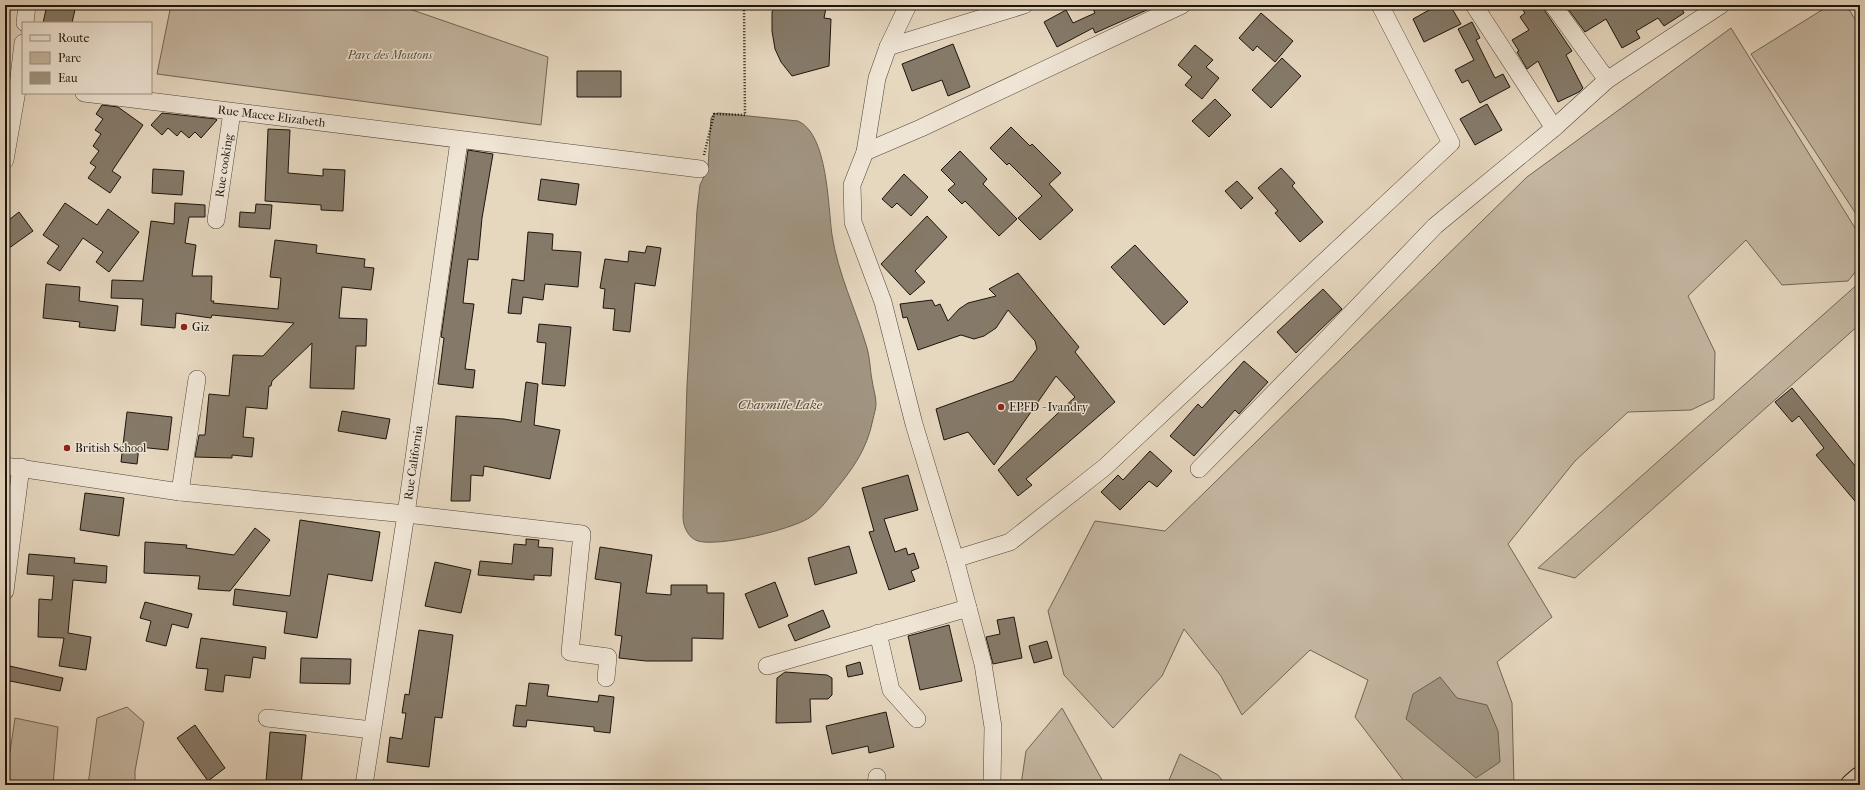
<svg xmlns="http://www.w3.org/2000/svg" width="1865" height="790" viewBox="0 0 1865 790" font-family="'IM FELL French Canon',serif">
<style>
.green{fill:#c4b6a1;stroke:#706656}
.water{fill:#a19582;stroke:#6c6253}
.building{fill:#857a69;stroke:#1c150c}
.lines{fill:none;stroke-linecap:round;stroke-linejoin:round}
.minor-casing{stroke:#4e4639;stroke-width:18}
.secondary-casing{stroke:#1c150c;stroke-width:24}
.path{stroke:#1c150c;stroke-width:2.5;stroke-dasharray:1 2;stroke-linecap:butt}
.minor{stroke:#efe5d5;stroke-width:17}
.secondary{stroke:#efe5d5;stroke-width:22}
.poi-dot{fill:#8f2418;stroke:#efe5d5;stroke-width:1.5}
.labels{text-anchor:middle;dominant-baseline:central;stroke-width:3;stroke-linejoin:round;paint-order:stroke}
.park-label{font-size:12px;font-style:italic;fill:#574d40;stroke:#efe5d5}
.street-label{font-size:12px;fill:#1c150c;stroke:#efe5d5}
.poi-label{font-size:12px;fill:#1c150c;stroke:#efe5d5;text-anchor:start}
.water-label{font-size:13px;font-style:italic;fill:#51483b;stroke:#efe5d5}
</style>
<rect width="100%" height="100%" fill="#e6d7bf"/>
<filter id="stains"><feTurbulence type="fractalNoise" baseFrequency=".005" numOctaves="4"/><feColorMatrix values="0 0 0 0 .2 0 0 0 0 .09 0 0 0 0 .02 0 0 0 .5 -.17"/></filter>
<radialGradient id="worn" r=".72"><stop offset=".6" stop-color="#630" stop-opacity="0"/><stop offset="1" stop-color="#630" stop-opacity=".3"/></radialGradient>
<path class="green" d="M171,5H398L548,57L541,125L157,74Z
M1830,5H1846L1860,27V220L1751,54Z
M1731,28L1860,236V266L1848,281L1782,285L1746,240L1688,296L1715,352L1714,399L1691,410L1628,412L1575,461L1508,544L1552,617L1497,662L1512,703L1514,785H1407L1355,717L1368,680L1310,650L1242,715L1221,676L1184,629L1162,676L1113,728L1064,675L1048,611L1095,521L1165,531L1527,177Z
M1860,282V324L1575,578L1538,568Z
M127,707L144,722L135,771V785H88L97,718Z
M1062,708L1105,785H1021L1026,751Z
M15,718L58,727L53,785H5Z
M1180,754L1218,775L1226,785H1167Z"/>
<path class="water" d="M719,113L798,121C828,134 828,207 832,235C838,274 856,310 867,348C870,358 870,370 872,380C873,388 876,396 876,404C876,409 874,414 873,419C867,450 852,470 832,494C825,503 818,512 809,518C790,530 719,547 698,541C688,538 683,526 683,517L687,385L697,210L700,185L708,168L711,118L714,114Z
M1440,677L1457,698L1487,705L1498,731L1500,762L1476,778L1406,719L1413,694Z"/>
<path class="building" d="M47,5H76L72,23H43Z
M776,5H813V8H826L824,18L831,19L829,66L792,76L781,62L775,49L772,31V12Z
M1091,5H1158L1095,33L1093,28L1057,47L1044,22L1066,10L1073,23L1095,13Z
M1438,5H1450L1461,24L1424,42L1413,19Z
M1519,5H1543L1545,11L1572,51L1566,55L1583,88L1579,92L1558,102L1538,61L1527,69L1517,52L1519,51L1512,40L1529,30L1520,17L1525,13Z
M1565,5H1680L1684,13L1664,26L1658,18L1636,31L1640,38L1622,48L1606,19L1585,32Z
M1261,13L1293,41L1275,62L1257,46L1253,51L1239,38Z
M1472,22L1480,38L1476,40L1495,78L1503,74L1510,87L1480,103L1468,80L1462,83L1455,70L1474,60L1458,29Z
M953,44L970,87L948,96L942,80L912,91L902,64Z
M1195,45L1213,60L1206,67L1219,78L1202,99L1185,85L1192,77L1178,65Z
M1282,58L1301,76L1271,108L1252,90Z
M577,71H621V97H577Z
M1215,99L1231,115L1209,137L1192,121Z
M1487,104L1502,130L1475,145L1460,119Z
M102,105L118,107L143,125L112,171L121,177L110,193L88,178L96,167L90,163L99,151L93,146L101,134L95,130L103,119L96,114Z
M162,113L216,119L217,120L201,138L195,132L189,138L181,131L177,136L168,128L162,135L151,125Z
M1011,127L1030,146L1032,144L1061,173L1049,184L1073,210L1040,240L1018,218L1042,196L1009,163L1007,165L990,148Z
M268,129L290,130L288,173L323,176V169L345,170L343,211L321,210V205L265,201Z
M468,150L493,154L482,218L478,260L468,259L463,303L474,304L465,369L475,370L473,388L438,384L444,338L441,337Z
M960,151L987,179L983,184L1017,219L999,236L965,201L962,204L948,190L955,184L941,170Z
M1281,168L1295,183L1292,186L1323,222L1300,242L1275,213L1278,211L1258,188Z
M153,169L184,171L182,195L152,193Z
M904,174L928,197L911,216L897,203L892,208L882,199Z
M541,179L579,184L576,205L538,200Z
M1237,181L1253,198L1241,209L1225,191Z
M65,203L97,225L108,209L139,232L109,272L96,262L103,252L83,238L60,271L47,263L59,246L43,235Z
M175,203L205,205V217H189L185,243L196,245L192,276H212L211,301H214L213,303L278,309L281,278L270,277L275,240L317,245L316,253L365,259L364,267L374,268L371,290L342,287L339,318L367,319L366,346H356L354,389L310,388L312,343L272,381L271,386H269L267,409L246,407L243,437L254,438L252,457L232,455V458L195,457L199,435H205L209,394L229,396L233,355L263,356L294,323L212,315L211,318L176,313L175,328L141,325L143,299L111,298L112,280L143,281L151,221L174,224Z
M256,204L272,205L270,229L239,227L240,212L255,213Z
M19,212L33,231L5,251V223Z
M927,216L947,237L915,271L925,282L910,295L881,264Z
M528,232L553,234L552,250L581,252L578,287L545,284L543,300L523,297L521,314L508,313L512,279L524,281Z
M1135,245L1188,302L1164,325L1111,267Z
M647,246L661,248L655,286L635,283L630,332L613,330L615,309L603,308L605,289L600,288L605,259L628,262L629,251L645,253Z
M1018,273L1079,347L1075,352L1115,402L1026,479L1032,485L1018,496L998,470L1075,397L1056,376L994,465L968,432L944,440L936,409L1013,381L1037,349L1035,341L1008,310L996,328L984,336L974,339L961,335L918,350L907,317L903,318L900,304L932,300L935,306L940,304L948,321L959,309L968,303L996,296L989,289Z
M46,284L80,287L79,301L118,306L115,331L79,327L80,322L43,318Z
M1323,289L1342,309L1296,353L1277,332Z
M539,324L571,327L565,386L542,384L546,343L537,342Z
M1244,361L1268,382L1239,414L1235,410L1194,456L1170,436L1198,404L1202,408Z
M526,382L538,384L534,425L560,430L550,479L484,466L483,476L471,475L470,501H451L456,416L504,419L521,422Z
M1792,388L1860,472V507L1816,455L1824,448L1799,416L1792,422L1775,402Z
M342,411L390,419L386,439L338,431Z
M127,412L172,417L168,450L139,447L137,464L121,462Z
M1150,451L1172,471L1157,487L1149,481L1120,510L1101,492L1118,475L1123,480Z
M908,475L918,510L884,519L895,552L906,548L908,555L914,553L919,568L911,571L915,581L889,590L869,532L874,531L862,488Z
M85,493L124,498L119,536L80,530Z
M300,520L380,532L372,581L328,574L317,638L284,633L287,612L233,605L235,589L290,596Z
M255,528L270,540L230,591L198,589L200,576L144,573L145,542L187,545L186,548L234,555Z
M526,539L539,540L538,547L553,548L551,576L534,575V580L478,575L480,561L512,564L514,544L526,545Z
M849,546L857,573L815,585L808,558Z
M600,547L652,555L646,593L671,595V585H707V593H724L723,639L692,638V661H646L619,658L622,636L615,635L621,583L595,579Z
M29,554L75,558L74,563L107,566L106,583L73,580L68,633L91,637L86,670L59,666L64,638L38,637L39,599L52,600L54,576L27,574Z
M435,562L471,570L461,613L425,606Z
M775,582L788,616L759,628L745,594Z
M145,602L192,614L188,628L172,624L166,646L146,641L151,621L140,618Z
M823,610L830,627L795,641L788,625Z
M1014,617L1022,658L993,664L986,637L1000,634L997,620Z
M949,625L962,681L920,690L908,636Z
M419,630L453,635L442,718L435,717L429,767L387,762L390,737L402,739L406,713H402L405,694L409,695Z
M201,638L266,647L265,659L253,657L250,678L225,675L223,692L205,690L208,669L196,668Z
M1047,641L1052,658L1034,663L1029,646Z
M301,658L351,659L350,684L300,683Z
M860,662L863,674L848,677L846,666Z
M5,665L63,678L60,691L5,680Z
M785,672L827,675L832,678V695L828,699H810L811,722L776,723L777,678Z
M529,683L549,685L547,696L598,702L599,695L614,697L610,733L594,731V727L527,720L526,727L513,726L516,705L526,706Z
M886,712L894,747L869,753L868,746L832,754L826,726Z
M195,725L225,768L208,781L177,738Z
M270,732L306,735L301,785L266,782Z"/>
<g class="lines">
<defs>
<g id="minor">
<path d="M1474,5L1554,128"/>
<path d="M1553,5L1607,80"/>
<path d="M25,23L27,5"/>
<path d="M888,47L1024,5"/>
<path id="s1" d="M84,93L700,169"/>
<path d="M865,152L877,78L888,47L908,5"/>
<path d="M5,160L18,85L23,43"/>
<path id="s2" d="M216,220L232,112"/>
<path d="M5,466L180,492L406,514L582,534L570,652L608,657L606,678"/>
<path d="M1199,469L1321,345L1435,226L1554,128L1607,80L1721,5"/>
<path d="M180,492L197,379"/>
<path d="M955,559L1010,542L1105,467L1451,143L1380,5"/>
<path d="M5,591L21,467"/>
<path d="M878,633L891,690L917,719"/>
<path d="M767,666L968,608"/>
<path d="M267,718L372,730"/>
<path id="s3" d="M364,785L406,514L459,141"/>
<path d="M876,785L877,777"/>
<path d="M992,785L993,727L983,664L955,559L914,424L883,302L853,222L852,185L865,152L921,128L1182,5"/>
</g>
<path id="secondary" d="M1852,785L1860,778"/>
</defs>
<use href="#minor" class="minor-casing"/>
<use href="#secondary" class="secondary-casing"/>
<path class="path" d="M704,155L714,114L745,115L744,5"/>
<use href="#minor" class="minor"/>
<use href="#secondary" class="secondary"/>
</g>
<g class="poi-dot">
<circle cx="184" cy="327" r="4"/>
<circle cx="1001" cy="407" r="4"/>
<circle cx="67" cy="448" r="4"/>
</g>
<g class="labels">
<g class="park-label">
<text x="390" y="55">Parc des Moutons</text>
</g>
<g class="street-label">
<text stroke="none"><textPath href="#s1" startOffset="189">Rue Macee Elizabeth</textPath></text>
<text stroke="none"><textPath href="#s2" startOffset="55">Rue cooking</textPath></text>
<text stroke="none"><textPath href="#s3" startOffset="326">Rue California</textPath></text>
</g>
<g class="poi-label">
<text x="192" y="327">Giz</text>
<text x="1009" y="407">EPFD - Ivandry</text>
<text x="75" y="448">British School</text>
</g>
<g class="water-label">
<text x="780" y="404">Charmille Lake</text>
</g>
</g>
<rect width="1865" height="790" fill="none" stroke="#e6d7bf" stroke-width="20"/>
<rect x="6" y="6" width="1853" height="778" fill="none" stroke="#1c150c" stroke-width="2"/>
<rect x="10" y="10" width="1845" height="770" fill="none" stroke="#1c150c"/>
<rect x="22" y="22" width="130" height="72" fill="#efe5d5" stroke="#9b9285"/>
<rect x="30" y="35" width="20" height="6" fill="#efe5d5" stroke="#9b9285"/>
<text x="58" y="42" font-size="12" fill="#1c150c">Route</text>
<rect x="30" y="52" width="20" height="12" fill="#c4b6a1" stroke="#9b9285"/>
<text x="58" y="62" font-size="12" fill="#1c150c">Parc</text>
<rect x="30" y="72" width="20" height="12" fill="#a19582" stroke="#9b9285"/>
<text x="58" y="82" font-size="12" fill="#1c150c">Eau</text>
<rect width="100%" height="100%" filter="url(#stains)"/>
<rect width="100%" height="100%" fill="url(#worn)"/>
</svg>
